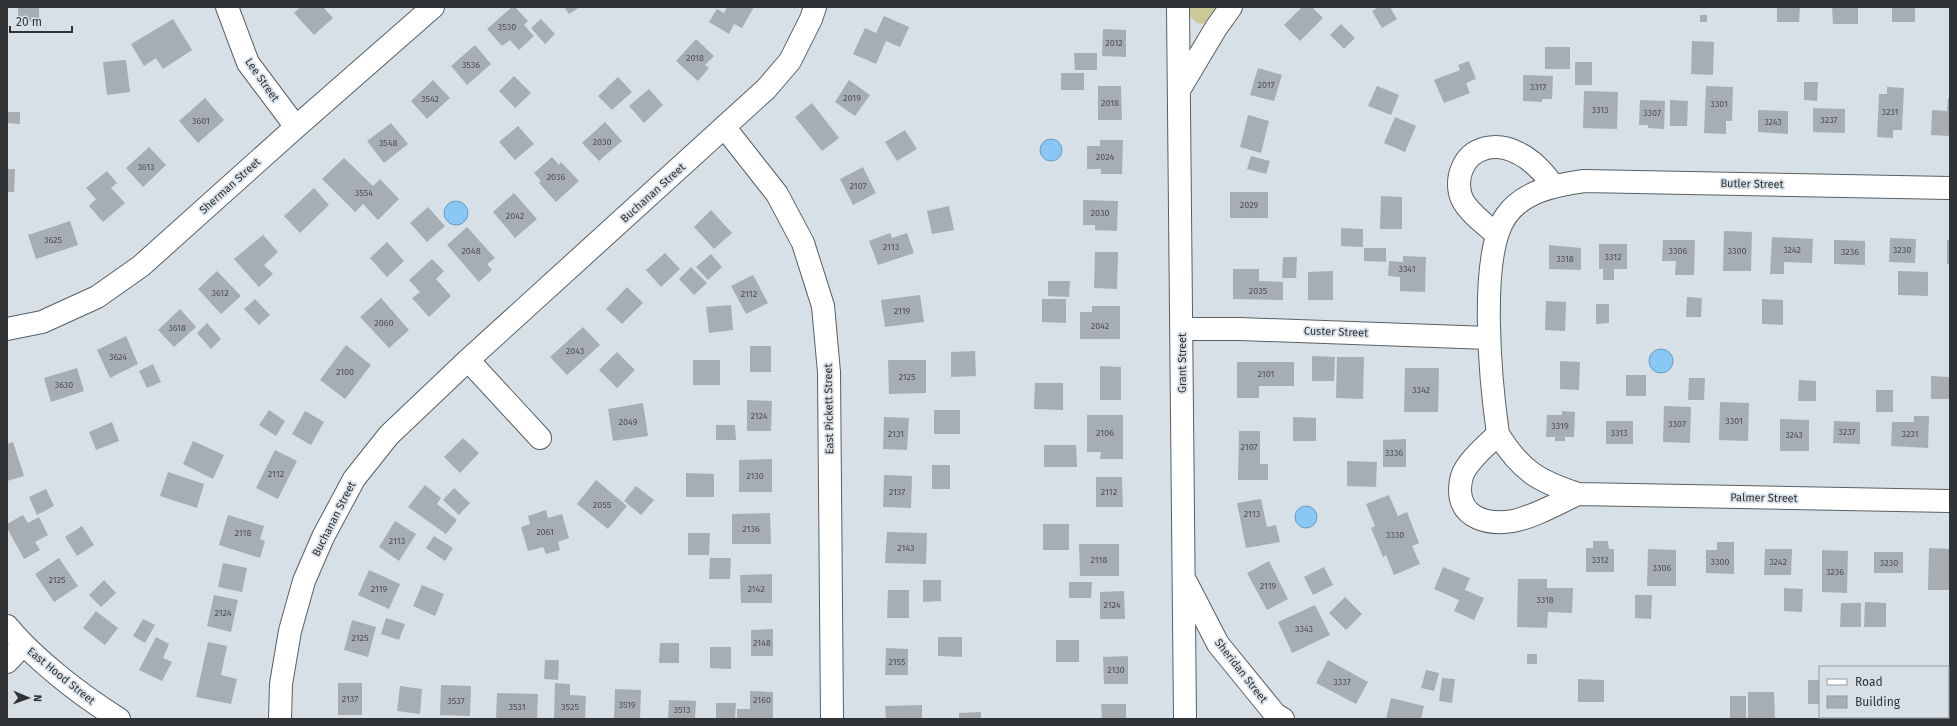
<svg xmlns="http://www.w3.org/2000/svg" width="1957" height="726" viewBox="0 0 1957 726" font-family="'Fira Sans',sans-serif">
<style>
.green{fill:#cbc996}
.water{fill:#89c8f4;stroke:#6e9bbb}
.building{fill:#a6aeb4}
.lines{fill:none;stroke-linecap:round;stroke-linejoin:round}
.minor-casing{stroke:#586065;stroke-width:24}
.minor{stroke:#fff;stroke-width:22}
.labels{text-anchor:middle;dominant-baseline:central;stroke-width:3.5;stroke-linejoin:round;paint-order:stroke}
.number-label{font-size:9px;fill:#4e5256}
.street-label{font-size:11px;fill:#303336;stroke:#d7e0e6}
</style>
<rect width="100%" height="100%" fill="#d7e0e6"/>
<path class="green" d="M1190,7H1220C1211,18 1203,33 1190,16Z"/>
<path class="water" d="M1040 150a11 11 0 1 1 22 0a11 11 0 1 1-22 0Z
M444 213a12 12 0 1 1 24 0a12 12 0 1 1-24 0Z
M1649 361a12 12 0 1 1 24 0a12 12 0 1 1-24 0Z
M1295 517a11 11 0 1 1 22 0a11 11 0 1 1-22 0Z"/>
<path class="building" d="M18,7H39V21L18,22Z
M300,7H323L333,18L314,35L294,13Z
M512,7H515L528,21L524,25L534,36L519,50L510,40L502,46L487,29Z
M564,7H580L569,14Z
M727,7H754L742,28L734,24L729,34L709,22L717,9L724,13Z
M1302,7H1312L1323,18L1300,41L1284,25Z
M1379,7H1390L1397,19L1382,28L1372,11Z
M1777,7H1800L1799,22H1777Z
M1832,7H1858V24H1833Z
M1892,7H1915V22H1892Z
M1700,15H1707V22H1700Z
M884,16L909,27L900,47L886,41L876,64L853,54L865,28L876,33Z
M173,19L192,50L163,69L156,58L144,66L131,44Z
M541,19L555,34L545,44L531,28Z
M1341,24L1355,38L1344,49L1330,35Z
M1103,29L1126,30V57L1102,56Z
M696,39L714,56L705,65L709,68L698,81L676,61Z
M1692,41L1714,42L1713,75L1691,74Z
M475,45L491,64L467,85L451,66Z
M1545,47H1570V69H1545Z
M1074,53H1097V70H1075Z
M126,60L130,92L107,95L103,62Z
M1469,61L1476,79L1466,83L1470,93L1444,103L1434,80L1460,70L1458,65Z
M1575,62H1592V85H1575Z
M1258,68L1282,75L1274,101L1250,95Z
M1061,73H1084V90H1061Z
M1523,75L1553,76L1552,99H1542V102L1523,101Z
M514,76L531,93L515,108L499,91Z
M618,77L632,92L612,110L598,96Z
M433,80L450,98L427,119L411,101Z
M849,80L870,95L855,116L835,102Z
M1804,82H1818L1817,101L1804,100Z
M1098,86H1121L1122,120H1098Z
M1377,86L1399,95L1391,115L1368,106Z
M1706,86L1733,87L1732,121H1726V134L1704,133Z
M1887,87L1904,88L1902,130H1893V138L1877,137L1879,94H1887Z
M649,89L663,105L644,123L629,106Z
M1584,91L1618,92L1617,129L1583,128Z
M205,98L224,120L198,143L179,121Z
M1948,98H1950V136L1931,135L1932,110L1947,111Z
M1640,100L1665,101L1664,129L1648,128V125H1639Z
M1670,100L1688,101L1687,126H1670Z
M812,103L839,138L822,151L795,117Z
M1813,108L1845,109V133L1813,132Z
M1758,110L1788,111V134L1758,132Z
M7,112H20V124L7,123Z
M1248,115L1269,121L1261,153L1240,147Z
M1395,117L1416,126L1405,152L1384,143Z
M605,122L622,141L599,161L582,143Z
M391,123L408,144L384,163L367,141Z
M518,126L534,144L515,160L499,142Z
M905,130L917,149L897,161L885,142Z
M1100,140H1123L1122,174H1101V169H1087V146H1100Z
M149,147L166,165L143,187L126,168Z
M1251,156L1270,161L1266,174L1247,169Z
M552,157L559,165L561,162L579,181L556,202L539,183L541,181L534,173Z
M344,158L373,186L380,179L399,199L378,220L363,204L355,212L322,179Z
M863,167L876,193L853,205L840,179Z
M7,169H15L14,192H7Z
M107,171L117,183L111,188L125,203L103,222L89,206L96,199L86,188Z
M314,188L329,205L300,233L284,216Z
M1230,192H1268V218H1230Z
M514,193L537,219L515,238L493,212Z
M1381,196L1402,197V229H1380Z
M1083,200L1118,201L1117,231L1095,230V225H1083Z
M949,206L954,230L932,234L927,211Z
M428,207L445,226L427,242L410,223Z
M711,210L732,233L714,249L694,227Z
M70,221L78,245L36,259L28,235Z
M467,227L495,258L487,264L492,270L479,282L447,245Z
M1341,228L1363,229V247L1341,246Z
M1724,231L1752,232L1751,271H1723Z
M890,233L892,238L907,233L914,253L878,265L869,241Z
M263,235L278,252L264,265L273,274L259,287L234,259Z
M1772,237L1813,239L1812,263L1784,262V274H1770Z
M1890,238L1916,239L1915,263L1889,262Z
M1663,240H1695L1694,275H1675L1676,261H1662Z
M1834,240L1865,241V265L1834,264Z
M1947,240H1950V264H1947Z
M387,242L404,261L387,277L370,258Z
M1599,244H1627V269H1614V280H1603V269H1599Z
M1549,245L1581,248V270L1549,269Z
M1364,248H1386V262L1364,261Z
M1095,252H1118L1117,289L1094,288Z
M665,253L680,269L661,287L646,270Z
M711,254L722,267L708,280L696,267Z
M1403,256L1426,257L1425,292L1400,291V277L1388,276L1389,261L1403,262Z
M1283,257H1297L1296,278H1282Z
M432,259L444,271L436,279L451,296L429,317L412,298L420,292L409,280Z
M691,267L707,283L694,295L679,279Z
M1233,269H1259V281L1283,282V300L1233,299Z
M217,271L241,296L221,314L198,289Z
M1333,271V300H1308V272Z
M1898,271L1928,272V296L1898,295Z
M753,275L768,303L746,314L731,286Z
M1048,281H1070L1069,297L1048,296Z
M627,287L643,303L622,324L606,309Z
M920,295L924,322L885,327L881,300Z
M1687,297L1702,298L1701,317H1686Z
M381,298L409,330L389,348L360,317Z
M255,299L270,315L259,325L244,309Z
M1042,299H1066V323L1042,322Z
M1762,299L1783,300V325L1762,324Z
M1546,301L1566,302L1565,331L1545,330Z
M1596,304H1609V323L1596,324Z
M731,305L733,330L709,333L706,307Z
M1092,306H1120V339H1080V312H1092Z
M180,309L196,327L174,347L158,330Z
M207,323L221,339L211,349L197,333Z
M583,327L600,345L567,375L550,357Z
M126,336L138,364L110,378L97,350Z
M346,345L371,365L345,399L320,380Z
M750,346H771V372H750Z
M975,351L976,376L951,377V352Z
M617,352L635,370L617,388L599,370Z
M1312,356L1335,357L1334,381H1312Z
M1337,357H1364L1363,399L1336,398Z
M693,360H720V385H693Z
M888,360H926V393L889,394Z
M1560,361L1580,362L1579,390L1560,389Z
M1237,362H1294V386H1259V398H1237Z
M153,364L161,382L147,388L139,371Z
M1100,366L1121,367V400H1100Z
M77,368L84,391L51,402L44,378Z
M1405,368H1439L1438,412H1404Z
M1626,375H1646V396H1626Z
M1931,376L1950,377V399H1931Z
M1689,378H1705L1704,400H1688Z
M1799,380L1816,381V401H1798Z
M1035,383H1063V410L1034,409Z
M1876,390H1893V412H1876Z
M747,400L772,401L771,431H747Z
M1720,402L1749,403L1748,441L1719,440Z
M643,403L648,436L613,441L608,409Z
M1664,406L1691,407L1690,443L1663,442Z
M269,410L285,421L276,436L259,425Z
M934,410H960V434H934Z
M305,411L324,422L311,445L292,434Z
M1562,411L1575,412L1574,437H1565V441H1555V437H1546L1547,415H1562Z
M1087,415H1123V459H1100L1101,452H1087Z
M1914,416H1929L1928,448L1891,446L1892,422H1914Z
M884,417L909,418L907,450L883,449Z
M1293,417L1316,418V441H1293Z
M1780,419L1809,420V451H1780Z
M1606,421H1633V444H1606Z
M1834,421L1860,422V444L1833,443Z
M112,422L119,441L96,450L89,432Z
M716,425H735L736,440H716Z
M1239,431H1260V464H1268V480H1238Z
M463,438L479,453L460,473L444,457Z
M1406,439V467H1383V440Z
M193,441L224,455L213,479L183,464Z
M13,442L24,476L7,481V444Z
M1044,445H1076L1077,467H1044Z
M275,450L297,461L278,499L256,488Z
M772,459V492H739V460Z
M1347,461L1377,462L1376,487L1347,486Z
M932,465H950V489H932Z
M168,472L204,484L197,508L160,496Z
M686,473L714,474V497H686Z
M884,475L912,476L911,508L883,507Z
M1096,477H1122L1123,507H1096Z
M596,480L627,506L608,529L577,504Z
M425,485L441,498L437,504L457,520L446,534L408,507Z
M636,486L654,500L641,515L624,501Z
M454,488L470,503L459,515L443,500Z
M46,489L54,506L37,515L29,497Z
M1389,495L1398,516L1407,512L1419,543L1412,546L1420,564L1394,575L1386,555L1383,557L1371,528L1375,526L1366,504Z
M1261,499L1267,527L1276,525L1280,542L1246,548L1237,503Z
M546,510L548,518L562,514L569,538L558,542L560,550L546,554L543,547L528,551L521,527L530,524L528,516Z
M770,513L771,544H732V514Z
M23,515L28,523L39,517L48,535L35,542L40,550L24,559L7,528V524Z
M228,515L264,526L260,539L265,541L260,558L219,545Z
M395,521L416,534L399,561L379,547Z
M1043,524H1069V550H1043Z
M82,526L94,545L77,556L65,537Z
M887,532L927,533L926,564L885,563Z
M688,533H710L709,555H688Z
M434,536L453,548L445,561L426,548Z
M1593,541H1608L1609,549H1614V572H1586V548H1593Z
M1717,542H1734V574L1706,573V550H1717Z
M1079,544H1119V576H1080Z
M1929,548L1950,549V590H1928Z
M1648,549L1676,550V586H1647Z
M1765,549H1792L1791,575H1764Z
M1822,550L1848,551L1847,593L1822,592Z
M1874,552H1903V573H1874Z
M59,558L78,586L54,602L35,574Z
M710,558H731L730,579H709Z
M1269,561L1288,599L1267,610L1247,573Z
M223,563L247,568L242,592L218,587Z
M1324,567L1333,585L1313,595L1304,577Z
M1443,567L1470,578L1465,590L1484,598L1474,620L1454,611L1459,600L1434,589Z
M369,570L400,584L389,609L358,595Z
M772,574V603H741L740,575Z
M1518,579H1547V588H1573L1572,613L1548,612L1547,628L1517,627Z
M104,580L116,593L101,607L89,595Z
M923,580H941V601L923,602Z
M1069,582H1092L1091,598H1069Z
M422,585L444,594L435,616L413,606Z
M1784,588L1803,589L1802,612L1784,611Z
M888,590H909V618H887Z
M1124,591L1125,619H1100V592Z
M214,595L238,600L231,632L207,626Z
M1635,595H1652L1651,619L1635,618Z
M1345,597L1362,614L1346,630L1329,613Z
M1865,602L1886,603V627H1864Z
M1841,603H1861V627H1840Z
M1315,605L1330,635L1292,653L1278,622Z
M96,611L118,628L105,645L83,628Z
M386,618L405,624L399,640L381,634Z
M143,619L155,625L145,643L133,636Z
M352,620L376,627L368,657L344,650Z
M773,629V656H751V630Z
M156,637L169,644L163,658L172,662L162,681L139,670Z
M938,637H962V657L938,656Z
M1056,640H1079V662H1056Z
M208,642L227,646L221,675L237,679L231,704L196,697Z
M660,643H679V663H659Z
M710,647H731V669L710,668Z
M886,648L908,649V675H885Z
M1527,654H1537V664H1527Z
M1128,656V684H1104L1103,657Z
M545,660H559L558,680L544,679Z
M1328,660L1368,682L1356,704L1316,683Z
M1426,670L1439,673L1434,691L1421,688Z
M1442,678L1455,679L1452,703L1439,701Z
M1578,679L1604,680V702H1578Z
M1808,680H1820V704H1808Z
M338,683H362V715H338Z
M555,683L570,684V695L586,696L585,719H554Z
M441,685L471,686L470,716L440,715Z
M400,686L422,689L420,714L397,711Z
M615,689L641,690L640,719H614Z
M750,691L773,692V719H737V709H750Z
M1748,692H1774L1775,719H1748Z
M497,693L538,694L537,719H496Z
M1730,696H1746V718H1730Z
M1391,698L1424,706L1421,719H1386Z
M669,700L696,701L695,719H668Z
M716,703H736L735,719H716Z
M1101,704H1126V719H1102Z
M922,705V719H886L885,706Z
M981,712V719H959V713Z"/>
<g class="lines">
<defs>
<path id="minor" d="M227,7L248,63L296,127
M1178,7L1185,719
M1179,90L1216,28L1231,7
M725,128L777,194L803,243L823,306L829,372L832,719
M1496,234C1485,224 1468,212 1462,199C1458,190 1458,178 1462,169C1471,146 1497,142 1518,153C1533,160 1544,173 1554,186
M7,329L42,322L97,297L141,266L296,127L433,7
M1182,329H1240L1489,338
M468,360L540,438
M1498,434C1521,471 1538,481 1578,494L1950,501
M1578,494C1558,503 1534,517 1513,521C1489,525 1461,519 1460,491C1460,483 1461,475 1466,468C1474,455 1487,445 1498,434C1491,385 1478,256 1506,216C1523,191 1556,185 1584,181L1950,188
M1186,582L1218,644L1275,714L1283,719
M7,626C35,660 82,696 119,719
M7,662L23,645
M280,719L281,684L290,631L304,581L323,537L354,479L389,435L468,360L766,89L790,61L811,19L815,7"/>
</defs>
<use href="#minor" class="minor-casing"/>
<use href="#minor" class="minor"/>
</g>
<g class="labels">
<g class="number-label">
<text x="507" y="27">3530</text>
<text x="1114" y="43">2012</text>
<text x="695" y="58">2018</text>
<text x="471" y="65">3536</text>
<text x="1266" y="85">2017</text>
<text x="1538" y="87">3317</text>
<text x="852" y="98">2019</text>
<text x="430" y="99">3542</text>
<text x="1110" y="103">2018</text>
<text x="1719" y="104">3301</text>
<text x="1600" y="110">3313</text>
<text x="1890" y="112">3231</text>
<text x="1652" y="113">3307</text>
<text x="1829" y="120">3237</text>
<text x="201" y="121">3601</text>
<text x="1773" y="122">3243</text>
<text x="602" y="142">2030</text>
<text x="388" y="143">3548</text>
<text x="1105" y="157">2024</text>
<text x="146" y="167">3613</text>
<text x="556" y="177">2036</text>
<text x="858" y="186">2107</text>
<text x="364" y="193">3554</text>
<text x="1249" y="205">2029</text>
<text x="1100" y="213">2030</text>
<text x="515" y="216">2042</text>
<text x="53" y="240">3625</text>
<text x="891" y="247">2113</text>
<text x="1792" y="250">3242</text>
<text x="1902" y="250">3230</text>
<text x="471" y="251">2048</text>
<text x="1678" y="251">3306</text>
<text x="1737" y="251">3300</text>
<text x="1850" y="252">3236</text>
<text x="1613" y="257">3312</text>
<text x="1565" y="259">3318</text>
<text x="1407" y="269">3341</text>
<text x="1258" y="291">2035</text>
<text x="220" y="293">3612</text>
<text x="749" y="294">2112</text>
<text x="902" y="311">2119</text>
<text x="384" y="323">2060</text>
<text x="1100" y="326">2042</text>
<text x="177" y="328">3618</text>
<text x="575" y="351">2043</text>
<text x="118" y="357">3624</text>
<text x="345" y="372">2100</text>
<text x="1266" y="374">2101</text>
<text x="907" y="377">2125</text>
<text x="64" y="385">3630</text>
<text x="1421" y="390">3342</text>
<text x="759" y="416">2124</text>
<text x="1734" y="421">3301</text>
<text x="628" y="422">2049</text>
<text x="1677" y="424">3307</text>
<text x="1560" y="426">3319</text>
<text x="1847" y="432">3237</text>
<text x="1105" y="433">2106</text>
<text x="1619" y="433">3313</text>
<text x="896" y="434">2131</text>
<text x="1910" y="434">3231</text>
<text x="1794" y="435">3243</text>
<text x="1249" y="447">2107</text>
<text x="1394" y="453">3336</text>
<text x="276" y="474">2112</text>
<text x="755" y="476">2130</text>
<text x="897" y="492">2137</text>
<text x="1109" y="492">2112</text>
<text x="602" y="505">2055</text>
<text x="1252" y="514">2113</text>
<text x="751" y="529">2136</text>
<text x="545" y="532">2061</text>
<text x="243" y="533">2118</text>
<text x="1395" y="535">3330</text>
<text x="397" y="541">2113</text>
<text x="906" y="548">2143</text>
<text x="1099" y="560">2118</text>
<text x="1600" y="560">3312</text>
<text x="1720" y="562">3300</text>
<text x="1778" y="562">3242</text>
<text x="1889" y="563">3230</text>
<text x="1662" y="568">3306</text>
<text x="1835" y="572">3236</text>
<text x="57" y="580">2125</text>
<text x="1268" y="586">2119</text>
<text x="379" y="589">2119</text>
<text x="756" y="589">2142</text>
<text x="1545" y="600">3318</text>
<text x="1112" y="605">2124</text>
<text x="223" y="613">2124</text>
<text x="1304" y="629">3343</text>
<text x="360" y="638">2125</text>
<text x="762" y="643">2148</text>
<text x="897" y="662">2155</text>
<text x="1116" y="670">2130</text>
<text x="1342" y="682">3337</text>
<text x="350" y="699">2137</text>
<text x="762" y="700">2160</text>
<text x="456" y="701">3537</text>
<text x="627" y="705">3519</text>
<text x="517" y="707">3531</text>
<text x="570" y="707">3525</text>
<text x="682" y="710">3513</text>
</g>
<g class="street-label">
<text transform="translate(262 80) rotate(55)">Lee Street</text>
<text transform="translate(1752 184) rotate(1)">Butler Street</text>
<text transform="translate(230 186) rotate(-42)">Sherman Street</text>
<text transform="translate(653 193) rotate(-42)">Buchanan Street</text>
<text transform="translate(1336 332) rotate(2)">Custer Street</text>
<text transform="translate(1182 363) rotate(-90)">Grant Street</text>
<text transform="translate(829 409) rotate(-91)">East Pickett Street</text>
<text transform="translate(1764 498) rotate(1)">Palmer Street</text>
<text transform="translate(334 519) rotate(-63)">Buchanan Street</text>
<text transform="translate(1241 671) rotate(52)">Sheridan Street</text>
<text transform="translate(61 676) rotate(39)">East Hood Street</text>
</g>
</g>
<rect width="1957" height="726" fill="none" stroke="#303336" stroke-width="16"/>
<rect x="1819" y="666" width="130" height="52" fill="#d7e0e6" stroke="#949ba0"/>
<rect x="1827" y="679" width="20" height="6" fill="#ffffff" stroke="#949ba0"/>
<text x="1855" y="686" font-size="12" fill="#303336">Road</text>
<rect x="1827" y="696" width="20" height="12" fill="#a6aeb4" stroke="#949ba0"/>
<text x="1855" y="706" font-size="12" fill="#303336">Building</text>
<g transform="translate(28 698) rotate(92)" stroke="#d7e0e6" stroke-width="3" paint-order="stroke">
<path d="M0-3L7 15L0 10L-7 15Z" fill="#303336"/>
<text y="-6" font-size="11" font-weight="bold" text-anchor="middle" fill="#303336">N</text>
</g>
<path d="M10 26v6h62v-6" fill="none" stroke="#303336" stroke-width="2"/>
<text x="16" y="26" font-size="12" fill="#303336" stroke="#d7e0e6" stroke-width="3" paint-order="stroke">20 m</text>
</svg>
